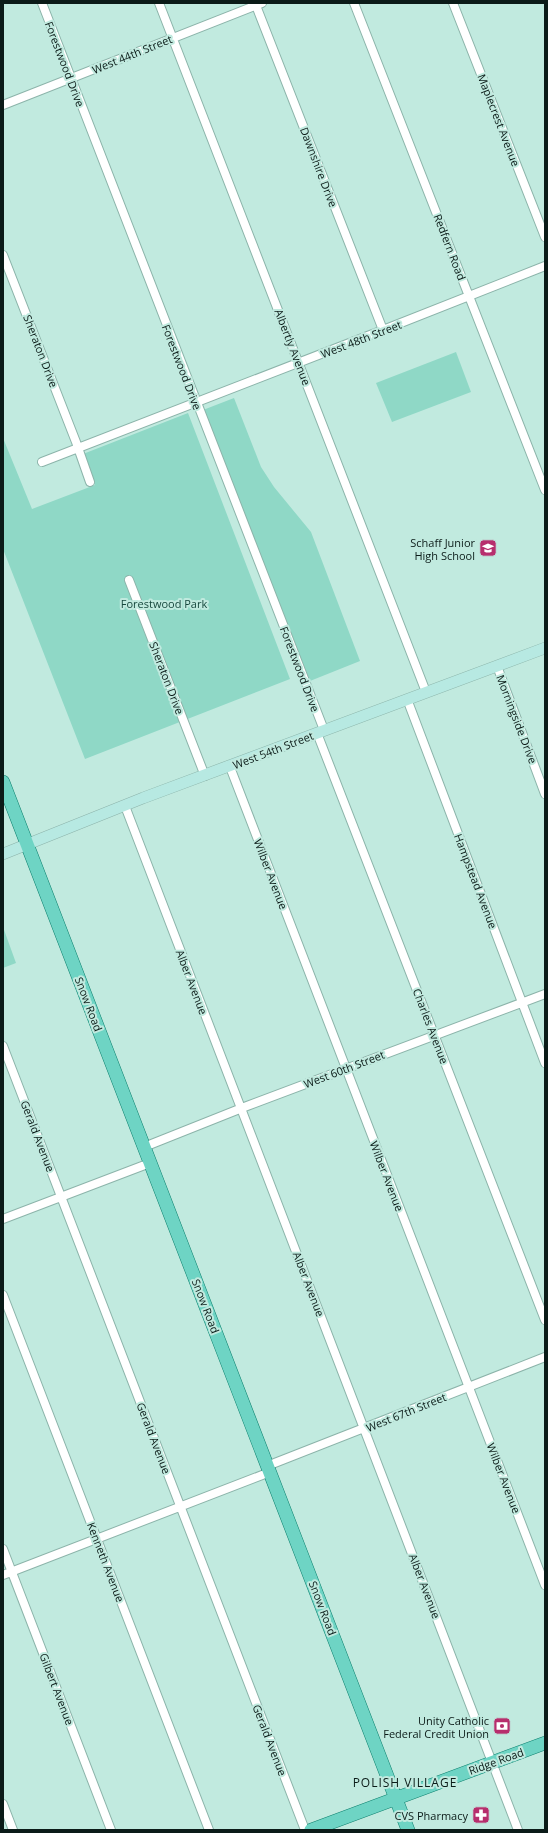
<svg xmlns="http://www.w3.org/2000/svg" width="548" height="1833" viewBox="0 0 548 1833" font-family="'Open Sans',sans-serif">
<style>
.green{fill:#8fd8c6}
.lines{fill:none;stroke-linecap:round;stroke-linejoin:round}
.street-casing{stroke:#8cb4aa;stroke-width:10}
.secondary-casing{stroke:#8cb4aa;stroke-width:12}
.primary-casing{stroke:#0d806e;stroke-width:14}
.street{stroke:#fff;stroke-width:8}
.secondary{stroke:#b7e9e2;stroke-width:11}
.primary{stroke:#6ed4c4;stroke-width:13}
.labels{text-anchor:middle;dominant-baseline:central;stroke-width:4;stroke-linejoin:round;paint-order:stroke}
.street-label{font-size:11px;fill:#0b1b18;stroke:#c1eadf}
.poi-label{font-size:11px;fill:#0b1b18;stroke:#c1eadf;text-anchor:end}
.park-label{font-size:11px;fill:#17483e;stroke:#c1eadf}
.neighbourhood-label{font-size:12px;letter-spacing:1px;fill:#0b1b18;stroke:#c1eadf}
</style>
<rect width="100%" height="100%" fill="#c1eadf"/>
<path class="green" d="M456,352L471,392L392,422L376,383Z
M234,398L261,467L274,487L311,532L360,661L310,681L203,410Z
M188,413L290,679L85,759L3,549V438L32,509L95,485L83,454Z
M3,927L16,963L3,968Z"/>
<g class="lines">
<defs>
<path id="street" d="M42,3L324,730
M159,3L426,692
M255,3L383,330
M354,3L545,490
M453,3L545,237
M3,105L262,3
M3,255L76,442L90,482
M42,462L383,330L545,266
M129,580L205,776
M497,666L545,794
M407,699L545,1063
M317,733L545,1320
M230,767L545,1585
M125,806L518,1830
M3,1046L305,1830
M144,1147L247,1106L545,994
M3,1219L150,1163
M3,1295L209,1830
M267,1466L545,1357
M3,1549L111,1830
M3,1575L270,1472
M3,1804L13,1830"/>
<path id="secondary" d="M3,854L143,798L545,648"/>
<path id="primary" d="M3,782L408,1830
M311,1830L545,1743"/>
</defs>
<use href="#street" class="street-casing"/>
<use href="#secondary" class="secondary-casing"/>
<use href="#primary" class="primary-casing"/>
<use href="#street" class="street"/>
<use href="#secondary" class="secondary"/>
<use href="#primary" class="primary"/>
</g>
<defs>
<symbol id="school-square" viewBox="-11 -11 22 22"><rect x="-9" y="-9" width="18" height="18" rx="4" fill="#b72e6d" stroke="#c1eadf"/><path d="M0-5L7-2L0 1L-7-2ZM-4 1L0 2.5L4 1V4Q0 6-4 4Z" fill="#fff"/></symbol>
<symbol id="bank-square" viewBox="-11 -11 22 22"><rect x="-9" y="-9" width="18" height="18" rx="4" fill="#b72e6d" stroke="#c1eadf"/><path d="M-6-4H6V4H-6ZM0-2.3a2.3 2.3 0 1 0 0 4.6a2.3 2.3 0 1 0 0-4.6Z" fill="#fff"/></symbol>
<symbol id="pharmacy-square" viewBox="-11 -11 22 22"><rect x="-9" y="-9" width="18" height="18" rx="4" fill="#b72e6d" stroke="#c1eadf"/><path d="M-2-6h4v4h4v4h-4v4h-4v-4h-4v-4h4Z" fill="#fff"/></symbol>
</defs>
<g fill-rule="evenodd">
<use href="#school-square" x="478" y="538" width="20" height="20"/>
<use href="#bank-square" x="492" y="1716" width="20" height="20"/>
<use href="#pharmacy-square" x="471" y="1805" width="20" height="20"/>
</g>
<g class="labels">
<g class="street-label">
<text transform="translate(132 54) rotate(-22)">West 44th Street</text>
<text transform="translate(65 64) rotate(69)">Forestwood Drive</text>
<text transform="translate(499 120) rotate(69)">Maplecrest Avenue</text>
<text transform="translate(319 167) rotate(69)">Dawnshire Drive</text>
<text transform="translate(450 247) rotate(69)">Redfern Road</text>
<text transform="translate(361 339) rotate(-21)">West 48th Street</text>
<text transform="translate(293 347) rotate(69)">Albertly Avenue</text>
<text transform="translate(41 351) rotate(69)">Sheraton Drive</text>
<text transform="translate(182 367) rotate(69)">Forestwood Drive</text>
<text transform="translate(300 669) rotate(69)">Forestwood Drive</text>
<text transform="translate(167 678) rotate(69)">Sheraton Drive</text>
<text transform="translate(517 719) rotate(69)">Morningside Drive</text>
<text transform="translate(273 750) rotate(-21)">West 54th Street</text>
<text transform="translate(271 874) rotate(69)">Wilber Avenue</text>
<text transform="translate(476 881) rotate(69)">Hampstead Avenue</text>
<text transform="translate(192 982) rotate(69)">Alber Avenue</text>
<text transform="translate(89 1004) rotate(69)">Snow Road</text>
<text transform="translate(431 1026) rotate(69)">Charles Avenue</text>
<text transform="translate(344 1069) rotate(-21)">West 60th Street</text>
<text transform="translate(38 1136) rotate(69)">Gerald Avenue</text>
<text transform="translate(387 1176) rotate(69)">Wilber Avenue</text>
<text transform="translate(309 1284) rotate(69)">Alber Avenue</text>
<text transform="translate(206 1306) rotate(69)">Snow Road</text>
<text transform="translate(406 1412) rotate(-22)">West 67th Street</text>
<text transform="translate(154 1438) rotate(69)">Gerald Avenue</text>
<text transform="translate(504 1478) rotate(69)">Wilber Avenue</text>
<text transform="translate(106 1562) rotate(69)">Kenneth Avenue</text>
<text transform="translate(425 1586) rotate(69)">Alber Avenue</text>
<text transform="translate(323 1608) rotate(69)">Snow Road</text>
<text transform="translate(57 1689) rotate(69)">Gilbert Avenue</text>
<text transform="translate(270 1740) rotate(69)">Gerald Avenue</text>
<text transform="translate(496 1761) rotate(-20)">Ridge Road</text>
</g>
<g class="poi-label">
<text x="475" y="542">Schaff Junior<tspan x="475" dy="13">High School</tspan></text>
<text x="489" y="1720">Unity Catholic<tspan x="489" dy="13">Federal Credit Union</tspan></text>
<text x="468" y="1815">CVS Pharmacy</text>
</g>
<g class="park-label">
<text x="164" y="603">Forestwood Park</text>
</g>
<g class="neighbourhood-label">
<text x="405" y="1782">POLISH VILLAGE</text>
</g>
</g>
<rect width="548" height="1833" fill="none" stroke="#0b1b18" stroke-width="8"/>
</svg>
